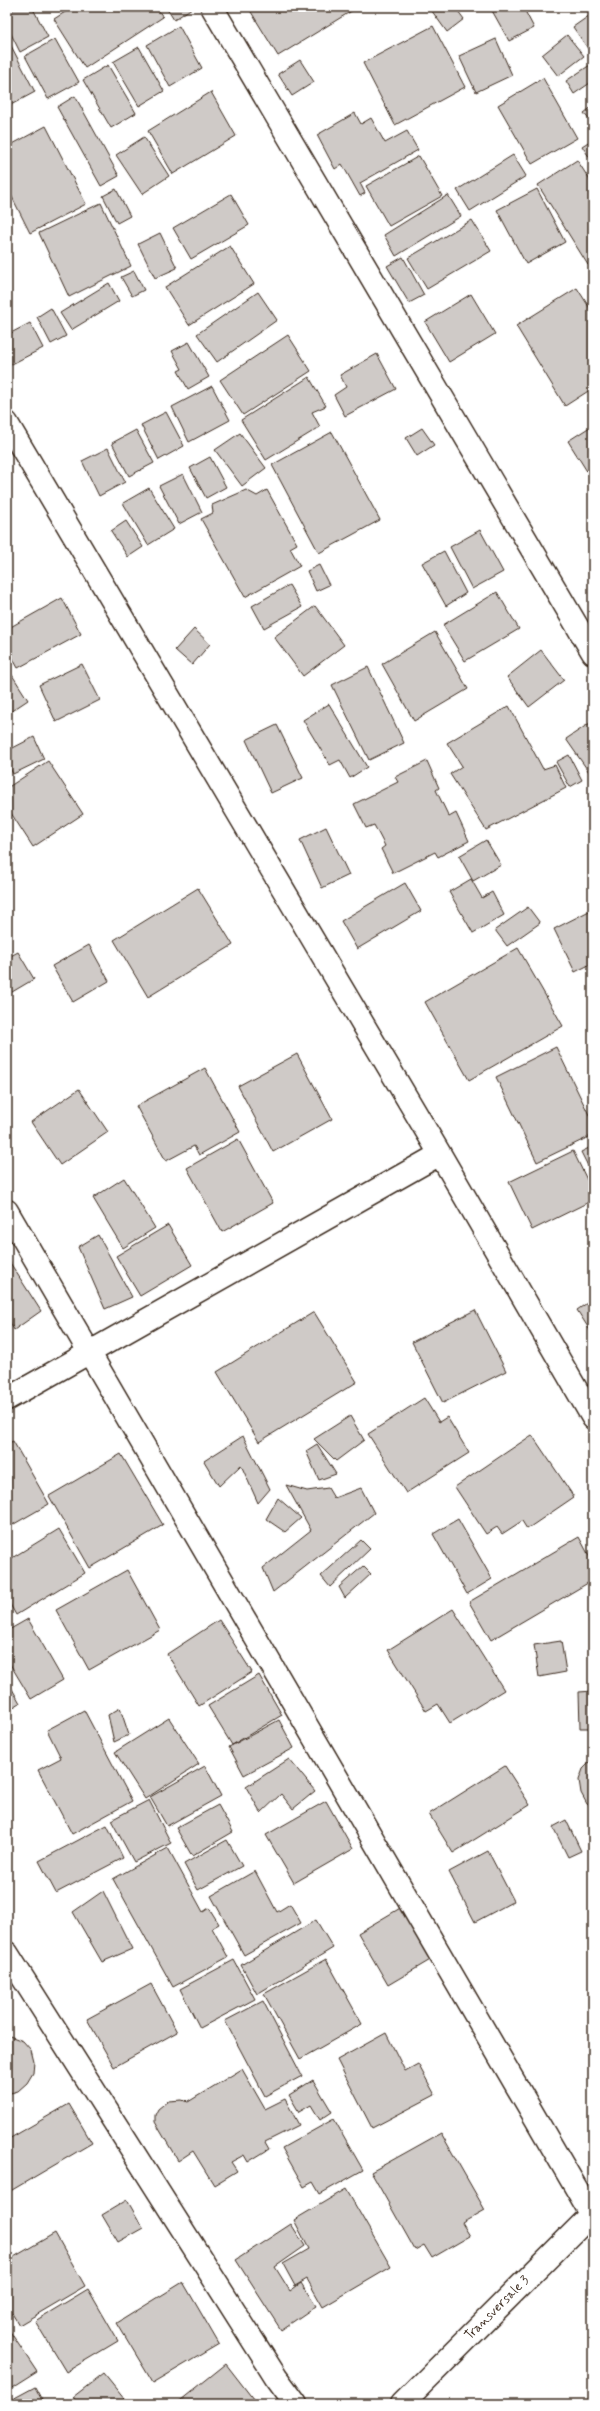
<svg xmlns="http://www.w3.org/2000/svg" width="600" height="2411" viewBox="0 0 600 2411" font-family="Mynerve,sans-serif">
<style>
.building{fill:#cfcac7;stroke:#3b2a1e}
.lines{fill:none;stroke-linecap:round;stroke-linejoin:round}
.street-casing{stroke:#3b2a1e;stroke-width:25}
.secondary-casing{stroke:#3b2a1e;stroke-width:25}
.street{stroke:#fff;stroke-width:22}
.secondary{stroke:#fff;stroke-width:22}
.labels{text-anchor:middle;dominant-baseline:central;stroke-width:3;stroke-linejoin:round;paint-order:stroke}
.street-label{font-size:13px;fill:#3b2a1e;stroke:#fff}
</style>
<rect width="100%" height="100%" fill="#fff"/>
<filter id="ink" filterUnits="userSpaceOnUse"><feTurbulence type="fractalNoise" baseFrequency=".025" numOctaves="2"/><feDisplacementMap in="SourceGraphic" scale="8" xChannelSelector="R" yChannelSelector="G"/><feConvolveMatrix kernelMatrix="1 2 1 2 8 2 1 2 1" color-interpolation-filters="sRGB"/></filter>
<g filter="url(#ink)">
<path class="building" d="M17,7H32L48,37L20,52L7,26V12Z
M73,7H156L163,17L85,68L54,19Z
M166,7H192V8L174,20Z
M248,7H358L278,56Z
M429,7H455L464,19L447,32Z
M490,7H523L534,28L509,41Z
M593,13V56L573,27Z
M179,26L202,68L170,87L147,45Z
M433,26L465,87L395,125L363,63Z
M567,35L584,56L558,76L542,55Z
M7,38L35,92L7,107Z
M55,39L79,82L48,99L25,56Z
M496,39L512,75L476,92L459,56Z
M139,47L164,91L139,106L113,62Z
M300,60L314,82L292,96L278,74Z
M593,63V81L574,94L566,81Z
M108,65L136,113L111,128L83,80Z
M543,78L577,138L532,164L498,105Z
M211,92L236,136L173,174L148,131Z
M75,96L119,176L101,186L57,107Z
M593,106V125L584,113Z
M355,113L361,124L371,118L385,143L407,131L418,150L360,183L365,193L360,196L342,164L335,169L317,135Z
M46,126L86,204L30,233L7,187V147Z
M144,137L169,176L142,194L116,155Z
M593,139V163L582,146Z
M513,155L526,176L470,211L457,190Z
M419,156L442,196L389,226L366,186Z
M577,160L593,185V262L588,265L538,185Z
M116,189L130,216L117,223L103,196Z
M537,189L565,242L526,264L497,210Z
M231,194L249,225L191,259L173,228Z
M448,195L461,216L396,256L384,235Z
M101,203L131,266L69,297L39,233Z
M472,220L491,251L427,289L408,258Z
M160,233L177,268L155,278L138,244Z
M230,246L254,284L189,325L165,287Z
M403,257L424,295L409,303L387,266Z
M134,271L144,290L132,296L121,277Z
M109,283L119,301L71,330L60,313Z
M577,288L593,313V388L565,406L516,326Z
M258,292L277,320L217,362L197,334Z
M471,294L495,334L449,362L425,322Z
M51,308L66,336L51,344L37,317Z
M30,323L43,348L10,365L7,359V335Z
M288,335L311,371L243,415L220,380Z
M189,342L209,377L188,389L178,371L182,369L172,351Z
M377,354L396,389L345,416L334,395L346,387L340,375Z
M309,377L326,406L312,412L320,427L266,460L241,420Z
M212,386L230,420L189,442L172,407Z
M166,412L184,446L159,460L141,425Z
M593,425V481L568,441Z
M422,428L434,445L417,456L406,438Z
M136,430L154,463L129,476L112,443Z
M332,432L380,520L319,553L272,465Z
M240,433L266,468L242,486L215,450Z
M108,448L125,482L99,496L82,461Z
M210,457L226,487L206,498L190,468Z
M183,474L202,512L179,524L159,486Z
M149,488L174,529L148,545L123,503Z
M246,490L257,496L267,490L297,544L290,548L300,566L245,597L201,519L213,513L212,505Z
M126,521L143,547L128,557L111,531Z
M480,530L503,572L472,589L450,547Z
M444,551L466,593L446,606L422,563Z
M319,565L329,585L316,591L307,571Z
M289,585L302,607L264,628L252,606Z
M497,592L519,629L465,661L443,625Z
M62,598L81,634L18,668L7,648V629Z
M315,606L344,645L303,676L274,637Z
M194,629L210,644L192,665L175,650Z
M435,632L468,689L414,721L382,664Z
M541,650L564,680L529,707L507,677Z
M82,664L100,700L56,722L39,685Z
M7,667L28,700L7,714Z
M368,667L404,743L369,760L332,685Z
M329,704L367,767L350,778L340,760L330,765L303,720Z
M509,706L543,769L555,765L566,788L486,830L450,774L462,766L447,743Z
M593,721V769L589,772L566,739Z
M277,725L303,778L271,793L246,740Z
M34,737L44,759L13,774L7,762V751Z
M569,755L582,780L570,787L556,762Z
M48,761L83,814L33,847L7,807V788Z
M427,761L439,788L436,790L449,817L456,813L469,841L438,857L435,852L393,873L381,849L385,846L374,825L366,828L354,804L398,782L395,777Z
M326,827L349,875L322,888L300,840Z
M486,840L501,865L473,881L459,856Z
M471,879L482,898L492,892L504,915L473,933L449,892Z
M405,883L421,911L357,949L341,921Z
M198,888L233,945L148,997L114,940Z
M528,907L540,923L507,946L495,930Z
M593,909V963L575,972L554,929Z
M89,945L109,981L73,1002L52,966Z
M518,948L563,1026L469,1080L425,1002Z
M18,952L34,979L7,995V958Z
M556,1047L593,1123V1135L537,1162L496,1077Z
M297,1054L332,1119L273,1152L238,1086Z
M205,1068L240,1132L199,1155L194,1146L166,1161L136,1106Z
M79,1089L108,1132L60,1165L31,1122Z
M238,1139L273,1203L222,1232L187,1168Z
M593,1146V1176L581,1152Z
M573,1151L593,1192V1200L532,1230L509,1182Z
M124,1178L155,1228L123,1248L93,1198Z
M168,1225L192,1265L140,1296L116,1256Z
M98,1235L132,1297L105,1309L78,1247Z
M7,1258L41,1311L14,1330L7,1317Z
M593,1299V1335L577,1310Z
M475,1310L506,1371L443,1403L412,1342Z
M314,1312L357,1382L259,1442L217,1372Z
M424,1398L439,1422L447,1417L469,1453L406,1493L368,1434Z
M350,1416L364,1440L336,1461L314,1439Z
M532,1435L574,1497L527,1529L522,1521L502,1534L497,1527L486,1534L455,1487Z
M243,1436L270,1489L258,1503L241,1465L219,1486L204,1461Z
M13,1441L49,1504L7,1528V1444Z
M317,1444L336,1474L319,1480L306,1451Z
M121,1454L163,1525L90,1568L49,1496Z
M286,1485L307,1491L328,1488L334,1498L361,1488L374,1513L273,1592L263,1568L311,1530Z
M278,1498L301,1518L285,1532L266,1519Z
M458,1519L492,1579L467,1594L433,1534Z
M59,1529L85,1573L16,1615L7,1599V1561Z
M579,1537L593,1563V1580L491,1640L469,1602Z
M361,1540L370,1549L330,1587L321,1576Z
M363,1566L371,1574L345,1598L339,1587Z
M127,1570L160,1630L89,1670L56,1610Z
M453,1609L504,1690L450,1723L438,1704L426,1711L388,1650Z
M28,1619L63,1680L31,1699L7,1659V1631Z
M219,1620L252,1672L199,1706L167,1654Z
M561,1641L566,1672L539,1677L534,1645Z
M259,1675L282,1715L232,1745L208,1706Z
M7,1680L20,1703L7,1711Z
M593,1691V1728H580L579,1692Z
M120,1708L129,1735L114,1742L108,1715Z
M84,1710L132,1801L72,1834L38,1770L61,1758L47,1730Z
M169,1718L199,1764L145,1799L115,1752Z
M279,1720L294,1748L244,1775L229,1747Z
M289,1759L315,1791L293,1809L281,1794L261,1813L246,1787Z
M592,1760L593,1759V1808L587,1804L581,1793L579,1780L583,1769Z
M205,1766L221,1796L167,1826L150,1797Z
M505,1766L530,1805L453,1853L429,1814Z
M149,1800L171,1843L134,1862L111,1820Z
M326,1801L353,1849L294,1883L266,1835Z
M218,1805L233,1832L192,1856L176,1828Z
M566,1820L581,1851L568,1857L553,1827Z
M107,1825L123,1858L56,1893L39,1861Z
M227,1840L242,1866L198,1890L184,1864Z
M168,1848L203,1912L209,1908L219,1924L212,1928L228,1957L173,1987L113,1879Z
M488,1851L514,1901L475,1922L449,1872Z
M255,1871L277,1912L290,1904L301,1923L244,1955L211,1896Z
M103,1891L132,1949L102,1962L73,1912Z
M402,1907L432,1959L388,1985L358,1933Z
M316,1920L333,1948L257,1994L241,1965Z
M326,1959L362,2024L300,2059L264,1994Z
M234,1960L255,1999L200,2028L180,1989Z
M151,1984L177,2032L114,2067L87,2019Z
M263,2001L302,2076L265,2096L225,2021Z
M386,2033L405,2071L418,2064L435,2095L372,2128L337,2060Z
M7,2035L23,2041L31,2050L34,2062L33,2073L27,2083L18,2091L7,2094Z
M242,2069L265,2109L285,2099L299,2125L265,2142L269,2149L248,2162L244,2155L231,2162L237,2171L214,2185L193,2151L178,2161L155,2122V2115L158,2109L168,2101L182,2100L188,2102Z
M313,2080L332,2112L320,2120L311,2105L299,2112L289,2095Z
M69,2104L92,2143L7,2193V2140Z
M334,2119L363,2170L320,2194L313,2182L304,2187L282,2148Z
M441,2133L485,2210L462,2223L470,2236L432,2258L424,2245L415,2250L371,2172Z
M346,2189L391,2267L323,2307L307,2279L295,2286L283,2264L309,2249L294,2220Z
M127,2200L143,2228L118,2242L102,2215Z
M291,2224L305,2246L275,2267L290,2291L301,2283L316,2306L281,2330L236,2260Z
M55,2233L85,2286L19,2325L7,2305V2261Z
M183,2282L219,2344L153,2383L117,2323Z
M88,2289L118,2341L66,2372L35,2321Z
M9,2330L37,2372L7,2391V2331Z
M226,2364L257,2404H176Z
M104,2373L129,2404H78L73,2397Z
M35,2387L44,2404H11L9,2401Z"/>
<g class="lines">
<defs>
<path id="street" d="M212,7L593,653
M7,423L440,1154L593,1418
M7,1211L593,2217
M7,1399L440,1154
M7,1953L276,2377L296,2404"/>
<path id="secondary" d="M402,2404L593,2213"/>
</defs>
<use href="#street" class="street-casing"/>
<use href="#secondary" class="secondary-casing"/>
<use href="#street" class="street"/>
<use href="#secondary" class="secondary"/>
</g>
</g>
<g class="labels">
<g class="street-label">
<text transform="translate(497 2308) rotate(-45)">Transversale 3</text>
</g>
</g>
<rect width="600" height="2411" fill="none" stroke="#fff" stroke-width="24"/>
<rect x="12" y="12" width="576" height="2387" fill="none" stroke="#3b2a1e" stroke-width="1.5" filter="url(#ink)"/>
</svg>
